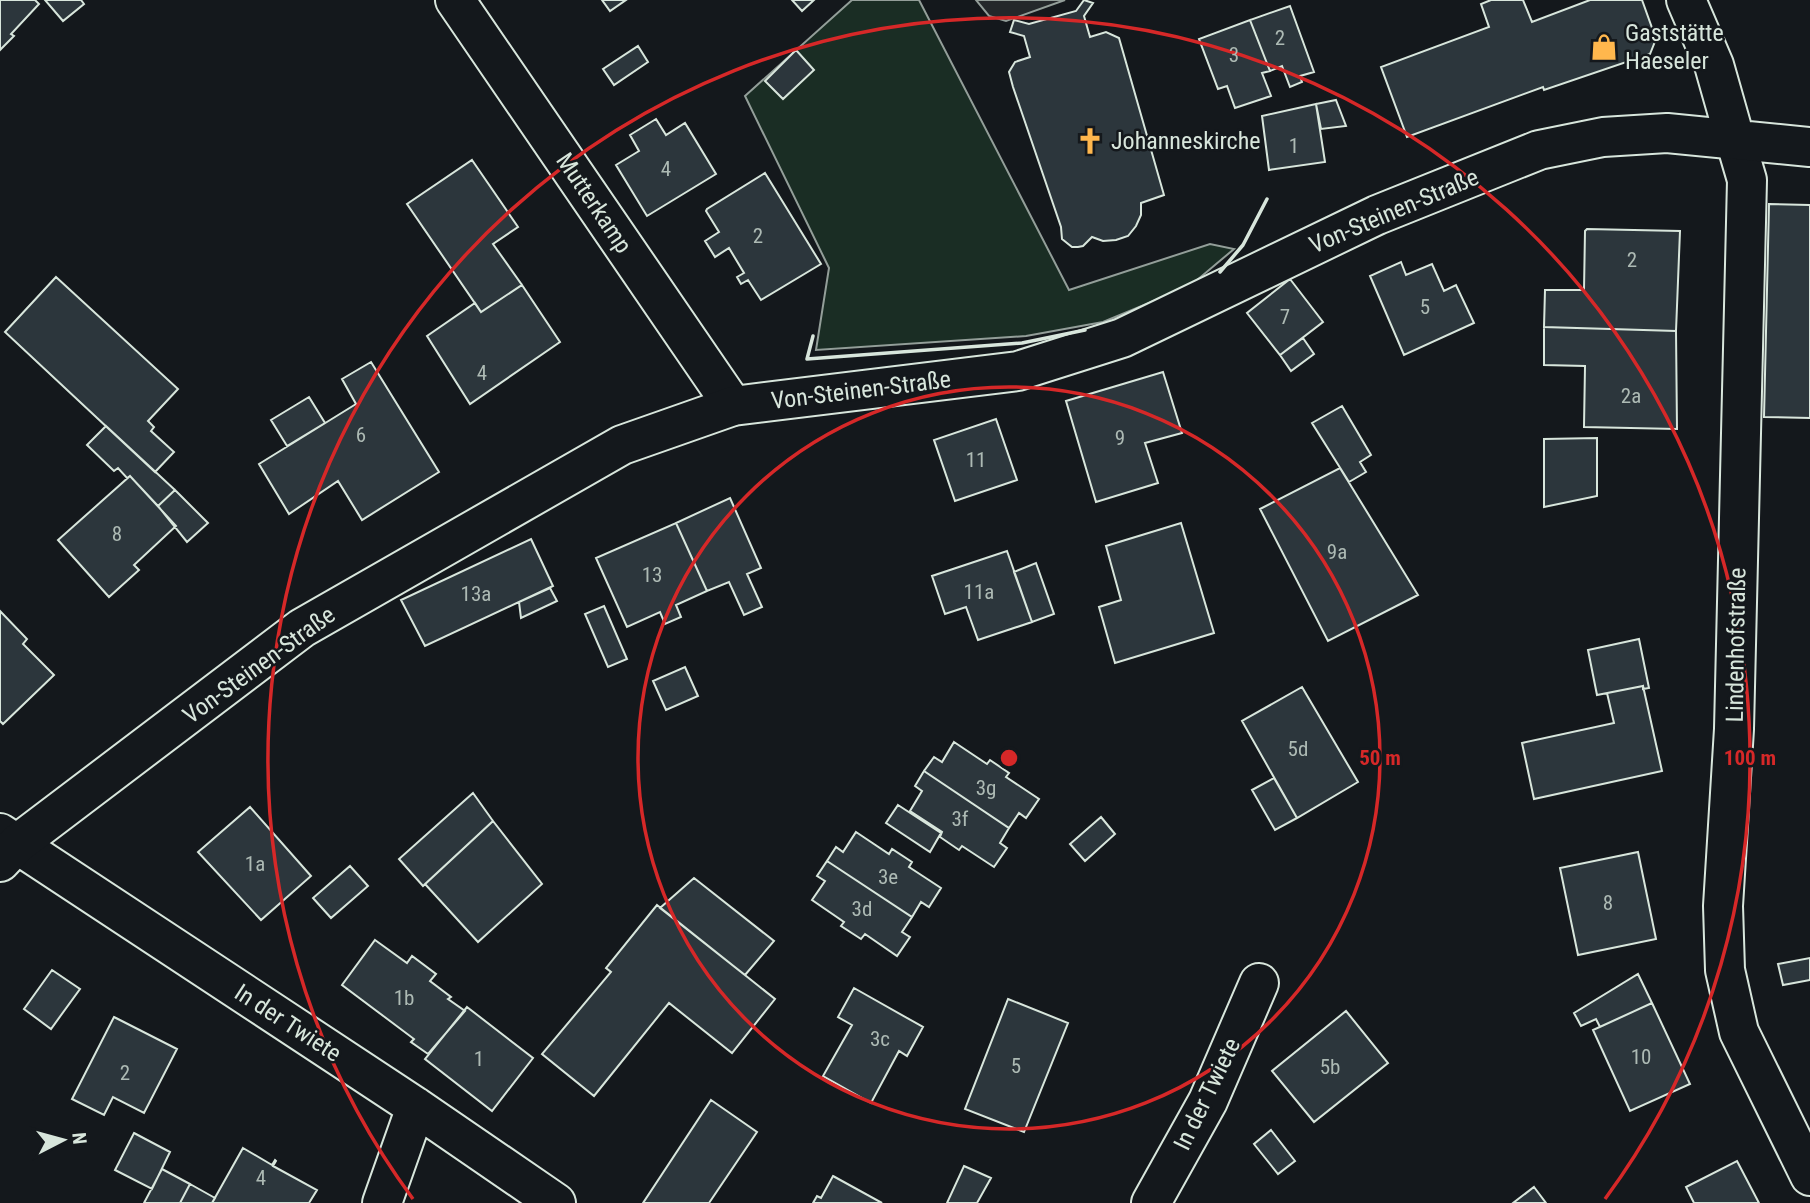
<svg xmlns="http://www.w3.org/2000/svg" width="1810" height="1203" viewBox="0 0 1810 1203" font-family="'Roboto Condensed',sans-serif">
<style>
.green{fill:#1a2d24;stroke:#939e99;stroke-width:2}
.parking{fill:#24282b;stroke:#939e99;stroke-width:2}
.building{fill:#2c363c;stroke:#d8e6dc;stroke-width:2}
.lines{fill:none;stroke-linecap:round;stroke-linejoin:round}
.minor-casing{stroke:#d8e6dc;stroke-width:42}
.major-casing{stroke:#d8e6dc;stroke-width:42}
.minor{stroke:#14181c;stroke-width:38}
.major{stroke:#14181c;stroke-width:38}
.wall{stroke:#d8e6dc;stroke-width:3.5}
.ring{fill:none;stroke:#d62828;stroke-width:3.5}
.labels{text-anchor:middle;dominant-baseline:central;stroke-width:5;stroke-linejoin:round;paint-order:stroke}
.number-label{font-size:21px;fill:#adbab4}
.poi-label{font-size:24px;fill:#d8e6dc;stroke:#14181c;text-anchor:start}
.street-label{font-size:24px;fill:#d8e6dc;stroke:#14181c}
.centre{fill:#d62828;stroke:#14181c;stroke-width:3.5}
.ring-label{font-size:21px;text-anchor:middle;font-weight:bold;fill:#d62828;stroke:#14181c;stroke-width:5;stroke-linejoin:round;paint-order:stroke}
</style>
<rect width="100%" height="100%" fill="#14181c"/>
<path class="green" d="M852,0H919L1069,290L1210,244L1234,249L1190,286L1103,322L1026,336L816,350L829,268L745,96Z"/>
<path class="parking" d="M976,0H1065L1006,21L989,16Z"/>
<path class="building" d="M0,0H35L39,4L11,34L14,36L0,50Z
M45,0H81L84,4L63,21Z
M602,0H626L610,11Z
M792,0H814L802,11Z
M1084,0L1093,3L1084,16L1090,37L1106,32L1119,38L1164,195L1141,203V215L1136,226L1128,236L1116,240L1103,241L1092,237L1083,246L1078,247H1072L1062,239L1061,227L1013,87L1009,72L1015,62L1030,57L1024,36L1010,32L1014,20L1029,24L1076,11Z
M1491,0H1523L1532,22L1590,0H1642L1656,39L1650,54L1544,90L1543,87L1407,137L1381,67L1489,27L1481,4Z
M1290,6L1314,72L1300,76L1302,82L1290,87L1282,66L1270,71L1250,20Z
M1250,20L1270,71L1262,73L1271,96L1235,108L1227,86L1218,89L1199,39Z
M638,46L648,62L614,85L603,69Z
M796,50L814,70L783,99L765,81Z
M1336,100L1346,126L1321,129L1316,104Z
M1316,104L1325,162L1269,170L1262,116Z
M656,119L666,135L685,123L716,174L647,216L616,165L639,151L630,135Z
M472,160L518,227L493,244L522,285L481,312L407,204Z
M765,173L821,264L761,300L748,280L741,284L737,277L744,273L729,248L715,257L705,241L719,232L706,211L707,209Z
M1769,204L1810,205V418L1764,417Z
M1587,229L1680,231L1676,331L1544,327L1545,290H1584L1585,231Z
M1401,262L1406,275L1432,264L1444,291L1456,285L1474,323L1404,355L1370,276Z
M56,277L178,389L148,421L154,427L151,431L174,452L155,472L5,332Z
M1290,279L1323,322L1280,355L1247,313Z
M522,285L560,342L470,404L427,336L475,303L481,312Z
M1544,327L1676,331L1677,429L1584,427L1585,366L1544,365Z
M1303,338L1314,354L1291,371L1280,355Z
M371,362L439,472L362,520L338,481L289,514L259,464L356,404L342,379Z
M1163,372L1182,433L1145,443L1158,483L1096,502L1066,401Z
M309,397L325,423L287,446L271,420Z
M1342,406L1371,455L1360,462L1366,472L1349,482L1312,423Z
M996,419L1017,480L955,501L934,440Z
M106,426L175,490L158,506L130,476L127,478L118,468L114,471L87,445Z
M1597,438V496L1544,507V439Z
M1340,468L1418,595L1328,641L1260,509Z
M130,476L176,526L134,565L139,570L109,597L58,540Z
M175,490L208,523L187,542L158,506Z
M730,498L761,568L747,574L762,607L744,615L729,582L707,591L676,523Z
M676,523L707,591L676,605L681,617L665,624L660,612L627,627L596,558Z
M1181,523L1214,633L1115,663L1099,607L1121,600L1106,546Z
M531,539L553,586L425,646L401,600Z
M1007,551L1032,622L978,640L966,607L945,614L932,576Z
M1036,563L1054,614L1032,622L1014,572Z
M550,588L557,601L521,618L519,602Z
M604,606L627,659L608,667L585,614Z
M0,611L27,639L23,644L54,675L3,724L0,721Z
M1639,639L1649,688L1643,689V686L1597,695L1588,650Z
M685,667L698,696L666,710L653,681Z
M1643,686L1662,771L1534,799L1522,743L1614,723L1607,693Z
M1302,687L1358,782L1297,818L1242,721Z
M954,742L987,764L990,760L1009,773L1006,777L1039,799L1026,818L1019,813L1009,828L924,771L934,757L942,762Z
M924,771L1009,828L1000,843L1007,848L994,867L962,846L959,850L940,837L942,832L910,811L922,791L915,786Z
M1274,778L1297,818L1275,830L1252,790Z
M473,793L493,821L423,886L399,859Z
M898,805L941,833L930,852L886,823Z
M250,807L311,876L261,920L198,852Z
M1101,817L1115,834L1085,861L1070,844Z
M493,821L542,884L478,942L425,884Z
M856,832L889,854L892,849L912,862L909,867L941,888L929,907L921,902L912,917L827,861L836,847L843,852Z
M1638,852L1656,939L1578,955L1560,868Z
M827,861L912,917L902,932L910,937L897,956L865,934L861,939L841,926L844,922L812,900L825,881L817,876Z
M350,866L368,886L331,918L313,898Z
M694,878L774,941L745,975L660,908Z
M657,905L775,999L732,1053L669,1003L594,1096L542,1054L611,972L606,968Z
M375,940L407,963L412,956L436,974L430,981L451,997L448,999L465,1011L428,1054L411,1042L414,1039L342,985Z
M1810,958V980L1783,985L1778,964Z
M52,970L80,989L51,1029L24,1009Z
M1638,974L1652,1003L1600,1027L1596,1019L1581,1026L1574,1013Z
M854,988L923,1027L907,1056L899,1051L871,1103L823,1076L852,1025L838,1017Z
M1008,999L1068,1023L1024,1132L965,1109Z
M1652,1003L1690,1084L1630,1111L1593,1030Z
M467,1007L533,1058L492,1111L425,1059Z
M1346,1011L1388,1063L1314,1122L1272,1071Z
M114,1017L177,1049L144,1113L113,1097L104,1115L72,1099Z
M711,1100L757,1132L709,1203H643Z
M1271,1130L1295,1161L1278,1174L1254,1144Z
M134,1133L170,1152L152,1189L115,1170Z
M243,1148L272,1165L275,1160L276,1161L273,1166L317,1190L309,1203H212Z
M1737,1161L1759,1203H1694L1686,1187Z
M964,1166L991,1178L977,1203H947Z
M162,1169L190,1184L180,1203H144Z
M833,1176L882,1203H813L817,1196L821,1198Z
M190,1184L215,1198L212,1203H180Z
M1534,1187L1546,1203H1513Z"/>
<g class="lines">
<defs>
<path id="minor" d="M455,0L733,406
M1735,139L1747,180L1734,729L1723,906L1725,970L1739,1032L1810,1176
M0,833L416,1107L556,1203
M382,1203L416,1107
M1151,1203L1208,1101L1259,983"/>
<path id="major" d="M1686,0L1714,65L1735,139
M0,862L17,844L302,628L622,445L733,406L1018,371L1122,338L1377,215L1539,150L1603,137L1667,133L1810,147"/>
</defs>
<use href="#minor" class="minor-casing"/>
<use href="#major" class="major-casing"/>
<use href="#minor" class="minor"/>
<use href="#major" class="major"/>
<path class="wall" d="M1220,272L1243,245L1267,199
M813,336L807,359L1022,343L1085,330"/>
</g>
<g class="ring">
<circle cx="1009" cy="758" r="371"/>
<path d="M413 1199A741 741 0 1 1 1605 1199"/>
</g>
<defs>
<symbol id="shop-bare" viewBox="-9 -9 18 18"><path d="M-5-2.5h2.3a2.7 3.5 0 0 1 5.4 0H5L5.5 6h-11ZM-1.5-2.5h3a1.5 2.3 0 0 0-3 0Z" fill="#ffb74d" stroke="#14181c" stroke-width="2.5" paint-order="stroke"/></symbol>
<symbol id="church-bare" viewBox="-9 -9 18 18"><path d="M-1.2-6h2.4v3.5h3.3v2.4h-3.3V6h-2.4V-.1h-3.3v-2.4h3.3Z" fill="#ffb74d" stroke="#14181c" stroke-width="2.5" paint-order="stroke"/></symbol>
</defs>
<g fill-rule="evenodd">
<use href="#shop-bare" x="1585" y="28" width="38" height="38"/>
<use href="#church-bare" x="1071" y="122" width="38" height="38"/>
</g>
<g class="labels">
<g class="number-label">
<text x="1280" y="38">2</text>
<text x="1234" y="55">3</text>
<text x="1294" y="146">1</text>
<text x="666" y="169">4</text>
<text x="758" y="236">2</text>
<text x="1632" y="260">2</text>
<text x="1425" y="307">5</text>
<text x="1285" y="317">7</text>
<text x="482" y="373">4</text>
<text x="1631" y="396">2a</text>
<text x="361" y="435">6</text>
<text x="1120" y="438">9</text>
<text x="976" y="460">11</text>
<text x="117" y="534">8</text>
<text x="1337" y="552">9a</text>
<text x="652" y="575">13</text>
<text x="979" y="592">11a</text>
<text x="476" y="594">13a</text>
<text x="1298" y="749">5d</text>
<text x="986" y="788">3g</text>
<text x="960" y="819">3f</text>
<text x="255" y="864">1a</text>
<text x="888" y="877">3e</text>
<text x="1608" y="903">8</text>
<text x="862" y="909">3d</text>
<text x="404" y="998">1b</text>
<text x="880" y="1039">3c</text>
<text x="1641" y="1057">10</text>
<text x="479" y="1059">1</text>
<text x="1016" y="1066">5</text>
<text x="1330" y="1067">5b</text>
<text x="125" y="1073">2</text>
<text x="261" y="1178">4</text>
</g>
<g class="poi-label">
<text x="1625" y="33">Gaststätte<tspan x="1625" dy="28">Haeseler</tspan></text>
<text x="1111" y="141">Johanneskirche</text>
</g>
<g class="street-label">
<text transform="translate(594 203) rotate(56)">Mutterkamp</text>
<text transform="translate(1394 211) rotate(-23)">Von-Steinen-Straße</text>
<text transform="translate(861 390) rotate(-7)">Von-Steinen-Straße</text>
<text transform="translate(1736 645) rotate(-89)">Lindenhofstraße</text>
<text transform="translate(259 665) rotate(-36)">Von-Steinen-Straße</text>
<text transform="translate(288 1023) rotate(33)">In der Twiete</text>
<text transform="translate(1207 1094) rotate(-64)">In der Twiete</text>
</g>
</g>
<circle cx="1009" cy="758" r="10" class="centre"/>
<g class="ring-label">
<text x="1380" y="765">50 m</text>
<text x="1750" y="765">100 m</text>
</g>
<g transform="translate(63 1140) rotate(84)" stroke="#14181c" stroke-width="5" paint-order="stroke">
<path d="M0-5L12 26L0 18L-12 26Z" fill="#d8e6dc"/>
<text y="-10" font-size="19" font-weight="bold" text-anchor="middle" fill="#d8e6dc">N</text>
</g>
</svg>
